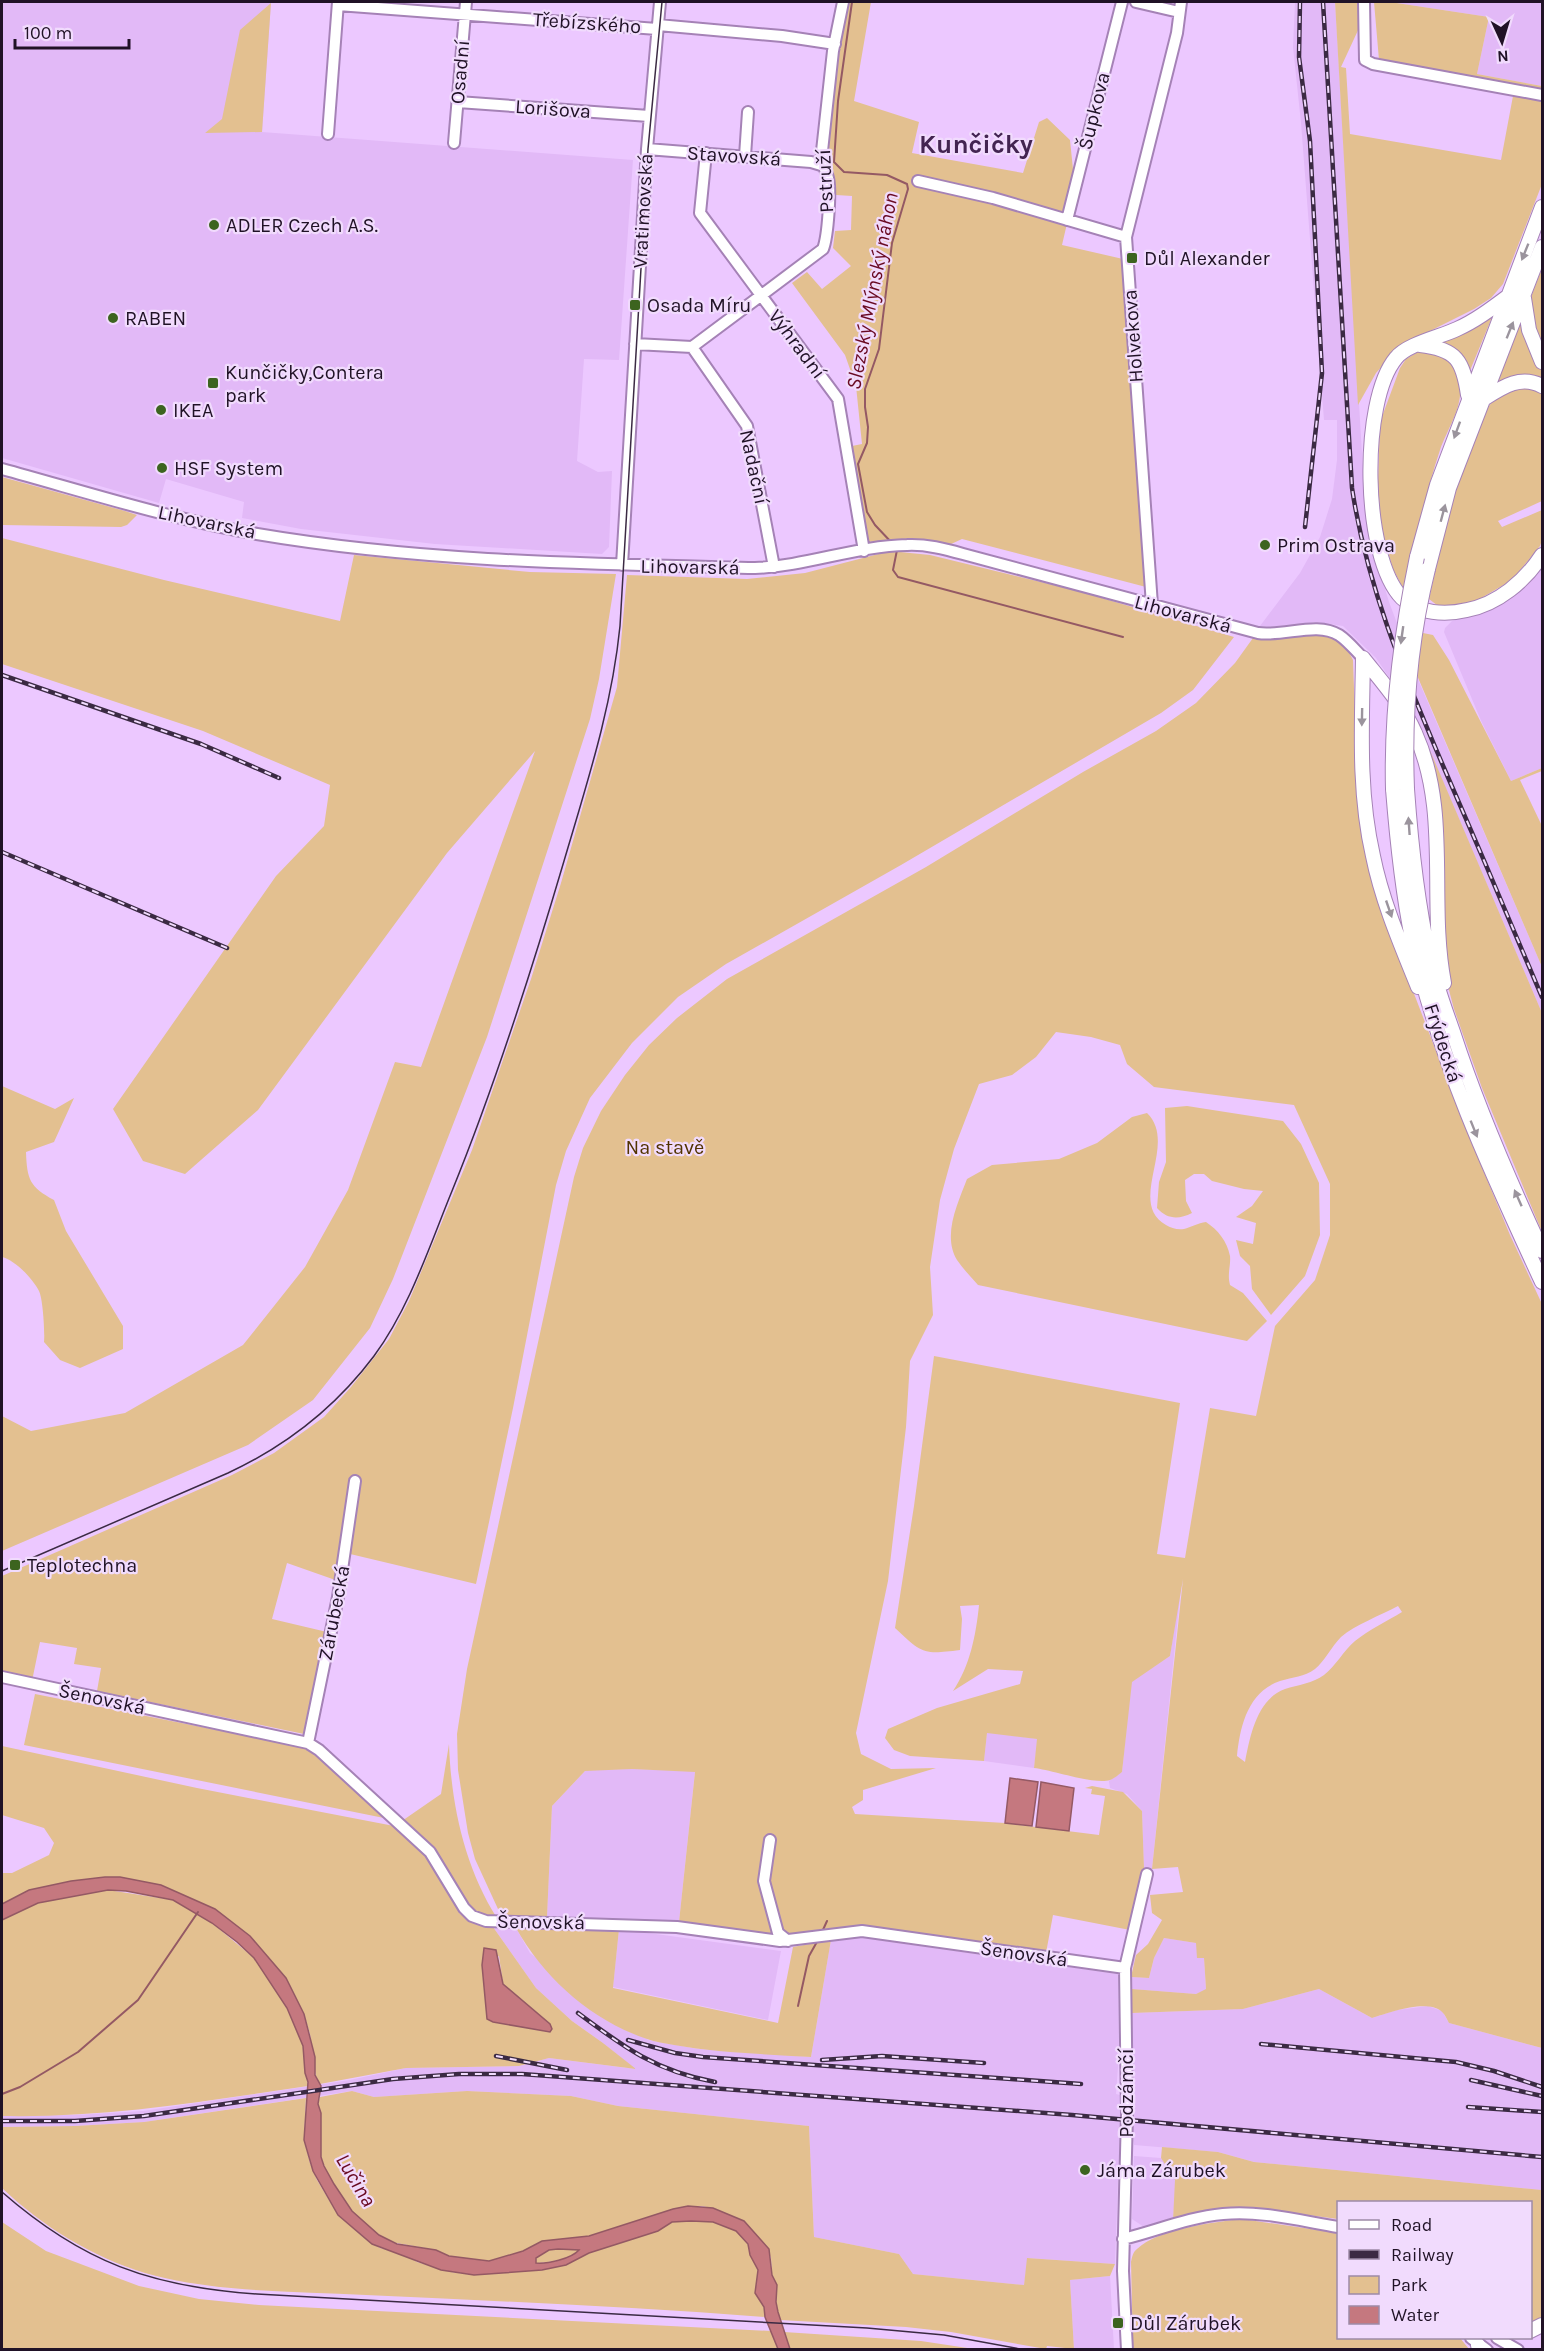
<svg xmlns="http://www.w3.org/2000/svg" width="1544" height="2351" viewBox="0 0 1544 2351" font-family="Karla,sans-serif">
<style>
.built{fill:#e2b9f7}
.green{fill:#e3c090;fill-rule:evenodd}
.water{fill:#c5787f;stroke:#945964;stroke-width:1.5;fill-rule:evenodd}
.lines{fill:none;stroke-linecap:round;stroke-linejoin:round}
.stream{stroke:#945964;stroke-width:2}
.minor-casing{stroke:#a582b6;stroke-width:14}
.major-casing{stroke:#a582b6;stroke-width:16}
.minor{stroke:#fff;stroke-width:10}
.major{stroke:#fff;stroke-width:14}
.tram{stroke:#3b2a43;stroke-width:1.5}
.rail-casing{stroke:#3b2a43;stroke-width:4.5}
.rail{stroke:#f1dbfd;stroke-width:2;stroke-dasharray:7;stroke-linecap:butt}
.major-bridge-casing{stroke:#a582b6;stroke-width:16;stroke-linecap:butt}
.major-bridge{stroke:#fff;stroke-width:14}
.oneway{fill:#9b949d}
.poi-dot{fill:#3c641f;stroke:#f1dbfd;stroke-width:2}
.labels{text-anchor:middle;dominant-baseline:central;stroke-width:4.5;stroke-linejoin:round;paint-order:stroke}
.street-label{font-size:20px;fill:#201226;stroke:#f1dbfd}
.poi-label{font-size:20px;fill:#201226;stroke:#f1dbfd;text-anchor:start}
.park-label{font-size:20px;fill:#513300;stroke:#f1dbfd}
.water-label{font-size:21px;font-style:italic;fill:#690a22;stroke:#f1dbfd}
.district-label{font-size:26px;font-weight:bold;fill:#432451;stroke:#f1dbfd}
</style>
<rect width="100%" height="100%" fill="#ecc8ff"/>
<path class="built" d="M2,2H271L262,132L633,160L619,360L584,359L577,461L598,472L612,471L609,547L602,554L435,544L301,529L242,518L244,502L166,479L159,503L2,458Z
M1295,2H1335L1364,487L1380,572L1389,602L1420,684L1542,967V1013L1414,714L1376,658L1343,626L1314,622L1286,628L1260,626L1300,573L1320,537L1332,499L1337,460V420H1324L1301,123L1293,47Z
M1390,2H1542V86L1477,74L1489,17Z
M1542,566V768L1511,781L1482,723L1444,632L1445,628L1452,621L1474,614L1525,584Z
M1182,1578L1152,1869L1134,1965L1112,1963L1122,1959L1144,1868L1142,1811L1127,1794L1110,1788L1109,1781L1122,1772L1131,1682L1170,1656Z
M987,1732L1038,1739L1034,1768L984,1761Z
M632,1769L695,1771L679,1922L547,1917L552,1806L586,1770Z
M493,1927L516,1928L530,1953L648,2040L698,2049L811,2057L831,1940L851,1936L1118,1974L1119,2053L1116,2094L1132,2098V2013L1243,2009L1319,1989L1372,2018L1397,2010L1428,2006L1442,2011L1449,2023L1542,2048V2190L1254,2162L1218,2152L1134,2145L1132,2129L1120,2128L1115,2264L1028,2258L1024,2285L913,2274L899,2254L814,2237L809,2126L618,2106L571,2096L467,2091L374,2097L352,2091L144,2122L75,2126L2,2127V2116L75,2115L143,2111L350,2080L406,2068L518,2066L549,2058L635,2069L603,2043L572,2021L536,1988Z
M619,1929L781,1951L768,2020L613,1987Z
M1164,1938L1196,1943L1204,1958L1206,1990L1196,1994L1132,1989L1131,1977L1149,1978L1154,1958Z
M1134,2156L1161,2158L1176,2180L1173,2220L1144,2227L1132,2219Z
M1110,2276L1114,2349H1074L1070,2280Z"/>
<path class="green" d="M846,2H871L854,101L919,122L912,153L1023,173L1039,122L1047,118L1070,140L1075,189L1062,245L1123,259L1146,587L962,539L949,545L904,539L867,542L860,517L852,446L862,444L856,386L845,355L792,283L807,272L822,289L851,266L833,248L835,231L851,230L852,196L836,195L828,148L827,123Z
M1335,2H1357L1360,26L1341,67L1346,68L1350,134L1501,160L1513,96L1542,101V184L1503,284L1491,298L1474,309L1400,346L1376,373L1358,405Z
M1374,2H1390L1489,17L1477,74L1542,86V91L1379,60Z
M271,3L262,132L205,133L222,119L240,30Z
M1542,268V345L1534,324L1531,297Z
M1495,310L1469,373L1435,343Z
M1521,317L1542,371V382L1494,387Z
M1418,352C1438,354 1454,358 1459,380C1465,405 1448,427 1440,450C1425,495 1416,542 1403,588L1393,569L1381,528L1378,482L1380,422L1400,368L1406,359Z
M1519,385L1542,391V501L1498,521L1502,527L1542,510V540L1540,546L1512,580L1466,607L1442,609L1429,599L1451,503L1484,412L1497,396Z
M2,477L125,511L137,515L127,525L121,527L2,525Z
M2,538L164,580L340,621L354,555L530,572L616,574L599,679L590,719L487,1037L393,1279L370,1328L313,1400L248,1445L2,1551V1416L31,1431L125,1413L243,1345L305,1267L348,1190L395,1062L421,1067L535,751L447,853L258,1110L185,1174L143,1161L113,1109L276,876L324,826L330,785L203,731L2,664Z
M890,551L930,555L1078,591L1234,637L1193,690L1161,713L901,865L726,964L678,997L632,1043L590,1098L566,1151L556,1185L513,1408L476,1584L346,1553L341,1582L287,1563L272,1619L327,1632L304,1734L97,1691L101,1668L74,1664L77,1648L40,1642L32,1681L2,1674V1576L232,1475L274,1453L324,1417L351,1387L389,1339L409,1301L472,1150L531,979L561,883L617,687L627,575L747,579L805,573Z
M1423,633L1433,635L1449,660L1511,781L1542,768V771L1520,780L1542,826V967L1416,673Z
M1292,635H1327L1344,643L1353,660L1357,774L1403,965L1466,1129L1510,1235L1542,1304V2048L1449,2023C1447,2019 1444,2013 1441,2011C1426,1999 1388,2013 1372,2018L1319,1989L1243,2009L1132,2013V1989L1196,1994L1206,1989L1204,1958H1197L1196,1943L1164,1938L1154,1958L1149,1978L1131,1977L1136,1955L1148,1944L1162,1920L1152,1913L1150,1895L1183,1892L1178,1867L1152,1869L1183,1579L1170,1656L1132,1682L1122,1772C1119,1774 1114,1779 1110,1780C1095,1785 1052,1770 1034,1768L1037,1739L987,1733L984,1761L910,1756L894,1750L885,1738L888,1729L937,1708L1020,1684L1023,1671L988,1669L953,1691C970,1666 976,1635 979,1605L960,1606L962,1619L960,1650C922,1655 922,1653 895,1628L914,1506L934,1356L1180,1403L1157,1554L1185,1558L1210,1408L1256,1416L1275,1326L1315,1280L1330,1235V1184L1294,1105L1154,1087L1127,1064L1120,1045L1091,1037L1056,1032L1036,1057L1012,1075L979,1084L954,1149L940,1200L930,1267L933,1315L910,1361L906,1427L888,1581L856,1733L861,1754L891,1769L936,1768L863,1790V1800L852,1807L855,1814L1005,1823L1099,1835L1105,1796L1091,1794L1092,1789L1085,1788L1092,1786L1123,1792L1142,1811L1144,1868L1130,1930L1053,1915L1046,1953L873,1928L791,1937L679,1922L695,1772L632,1769L585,1771L552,1806L547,1917L506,1916L498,1909L475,1859L468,1833L458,1770L457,1734L467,1669L574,1177L583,1148L601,1111L625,1075L649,1045L677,1018L727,979L926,867L1083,772L1156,731L1196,703L1235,663L1253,638ZM1398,1606L1402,1612C1387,1621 1369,1630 1355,1641C1344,1650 1335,1667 1324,1675C1313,1683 1298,1685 1285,1689C1257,1699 1250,1736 1245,1762L1237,1756C1240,1726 1248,1692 1280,1681C1293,1677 1304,1677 1315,1669C1324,1662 1332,1646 1341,1637C1355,1625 1381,1615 1398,1606Z
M1429,748L1542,1013V1232L1482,1088L1454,1009L1446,979L1434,771Z
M2,1086L55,1109L74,1098L54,1142L26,1152C27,1180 30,1187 54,1200L66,1231L123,1326V1349L80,1368L60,1360L44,1342C45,1333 43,1299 39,1291C33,1279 15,1260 2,1257Z
M1187,1106L1283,1121L1301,1144L1319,1183L1320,1235L1305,1276L1271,1315L1252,1289L1250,1266L1240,1256L1236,1240L1253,1244L1256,1223L1236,1217L1252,1206L1263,1191L1244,1189L1212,1181L1204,1174H1194L1185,1180L1186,1201L1192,1213C1178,1220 1167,1219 1157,1208L1159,1182L1166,1162L1165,1108Z
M1147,1113C1179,1144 1126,1202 1166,1225C1171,1228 1177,1230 1184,1229C1191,1227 1198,1223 1206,1222C1218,1230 1227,1241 1230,1256C1231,1265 1227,1274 1230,1285L1243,1293L1267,1321L1247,1341L978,1285C971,1277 963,1269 957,1260C942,1235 958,1203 967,1179L992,1165L1059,1159L1097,1143L1132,1117Z
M35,1694L303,1747L315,1754L384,1818L24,1745Z
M449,1744C451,1803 464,1866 497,1918L473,1910L472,1916L445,1875L399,1823L441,1794Z
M2,1746L197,1788L394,1826L425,1854L437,1872L460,1914L481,1925L493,1927L536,1988L572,2021L603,2043L636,2069L549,2058L519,2066L406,2068L320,2084L316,2076L310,2034L304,2014L286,1978L250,1936L215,1909L161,1885L112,1877L71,1881L29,1890L2,1904V1873H12L49,1855L54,1843L44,1828L2,1815ZM499,1956L503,1984L550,2024V2032L493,2022L487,2019L482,1965Z
M108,1890L173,1900L212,1923L254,1958L287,2008L303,2046L308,2086C205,2101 106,2118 2,2116V1920L38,1903Z
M516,1928L619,1929L613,1988L778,2023L793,1947L831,1940L811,2057C766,2054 719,2053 674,2045C665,2043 655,2042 647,2039C591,2020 545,1979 516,1928Z
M352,2091L374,2097L467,2091L571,2096L618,2106L809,2126L814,2237L899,2254L913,2274L1024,2285L1027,2258L1115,2264L1110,2276L1070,2280L1074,2349L1047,2346L1046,2349L951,2332L906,2327L780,2320L776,2302L777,2290L772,2275L771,2258L766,2246L744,2221L713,2208L701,2206L673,2209L589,2236L570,2238L489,2261L449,2256L436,2250L391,2242L369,2228L352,2211L327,2173L321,2157V2113L318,2104L320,2097Z
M306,2098L304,2140L310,2163L317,2180L338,2215L362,2236L380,2248L404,2254L417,2262L451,2272L474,2275L502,2273L543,2270L566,2265L589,2253L658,2231L672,2222L691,2221L713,2222L736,2231L748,2244L749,2251L758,2270L755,2293L764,2307L765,2317C633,2307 499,2301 366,2295C293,2291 216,2293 145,2273C92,2257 42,2226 2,2188V2127L75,2126L144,2122Z
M1162,2147L1218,2152L1254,2162L1542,2190V2320L1531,2327L1530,2202H1338V2219L1254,2208L1212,2209L1173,2220L1175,2180L1161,2158Z
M1242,2219L1338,2233V2338H1460L1469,2349L1145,2348L1133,2349L1131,2262C1132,2257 1133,2252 1137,2249C1158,2229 1214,2222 1242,2219Z
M2,2222L46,2251L139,2286L199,2299L259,2305L771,2331L778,2349H3Z
M558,2249L579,2250C571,2259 548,2263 536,2263V2258L549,2250Z
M784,2332L921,2341L974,2349H790Z"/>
<path class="water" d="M1010,1778L1038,1782L1032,1826L1005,1823Z
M1041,1782L1074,1788L1069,1831L1036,1827Z
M105,1877H120L161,1885L215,1909L250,1936L286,1978L304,2014L315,2057V2075L321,2086L318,2104L321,2113V2157L324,2166L334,2184L352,2211L379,2235L397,2244L436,2250L449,2256L489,2261L523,2251L542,2241L589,2236L673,2209L688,2206L713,2208L744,2221L769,2249L772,2275L777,2285L776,2302L778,2312L790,2349H778L765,2317L764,2307L755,2293L758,2270L750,2255L748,2244L736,2231L713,2222L691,2221L672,2222L658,2231L589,2253L566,2265L542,2270L502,2273L474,2275L441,2270L372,2244L338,2215L313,2171L304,2140L308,2082L305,2073L303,2046L287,2008L254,1958L237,1942L212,1923L173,1900L126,1891L108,1890L38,1903L2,1920V1904L29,1890L71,1881ZM558,2249L579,2250C571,2259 547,2264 536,2263V2258L549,2250Z
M484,1948L496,1950L503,1984L550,2024L552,2029L550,2032L493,2022L487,2019L482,1965Z"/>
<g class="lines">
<path class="stream" d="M852,2L838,101L834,162L844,172L887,175L907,184L908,189L892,243L879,349L865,389V407L868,427L867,443L858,464L867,512L875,525L892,543
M897,550L893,570L898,577L1123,637
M822,1932L827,1921
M798,2006L809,1956L818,1940
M2,2094L20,2087L78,2052L138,2000L198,1912"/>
<defs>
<path id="minor" d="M1136,2L1179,12
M1364,2L1365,60L1373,64L1542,95
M338,5L657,29
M658,25L782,36L835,44
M458,102L649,116
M328,134L338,2
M454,143L466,2
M647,149L811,162L821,165
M706,153L700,213L838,399L864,551
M745,156L748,112
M918,181L993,198L1126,237
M1067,220L1122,2
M635,344L692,347L823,249C828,236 831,191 828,178C825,165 821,167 822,151L833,51L843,2
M692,347L747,426L774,567
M2,469C86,492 170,519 257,534C422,562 589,564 755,568C807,566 856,546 907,545C926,544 945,549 963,554L1258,633C1284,637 1317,621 1339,635C1348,641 1355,650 1363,658
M622,565L647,149L660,2
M1152,605L1126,237L1177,33L1181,2
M2,1677L308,1743L319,1750L430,1852L464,1908L472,1916L486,1921L677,1927L780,1941L862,1931L1125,1968
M308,1743L338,1597L355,1481
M770,1840L764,1881L778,1933L788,1941
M1123,2239C1156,2231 1189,2217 1223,2214C1260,2210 1301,2221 1338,2227
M1471,2338L1487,2350
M1497,2338L1518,2350
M1127,2350L1123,2271L1127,2114L1125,1968L1147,1874"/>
<path id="major" d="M1507,297C1491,309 1475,321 1457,329C1440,337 1407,344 1396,358C1360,401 1362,557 1402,598C1418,614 1446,615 1467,610C1498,604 1525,581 1542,555
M1524,298L1529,330L1542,362
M1420,345C1457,349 1463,361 1468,395
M1482,400C1501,388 1520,374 1542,386
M1417,557L1437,485L1542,207
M1428,569L1449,488L1542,247
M1363,658C1362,725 1358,791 1373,856C1382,901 1401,945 1418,987
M1363,658C1382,682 1403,705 1415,733C1451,812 1428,900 1444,983
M1393,789C1397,839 1402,889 1412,938C1438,1058 1491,1172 1542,1282
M1407,789C1411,845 1417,901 1429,956C1435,983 1445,1009 1454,1035C1478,1109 1509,1180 1542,1251
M1530,2331L1542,2325
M1478,2345L1479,2350"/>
</defs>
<use href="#minor" class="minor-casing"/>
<use href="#major" class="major-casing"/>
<use href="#minor" class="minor"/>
<use href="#major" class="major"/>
<path class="tram" d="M2,1571L228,1473C286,1446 335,1408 374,1356C410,1307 429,1247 452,1191C496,1083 531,973 564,861C587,783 612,707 620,626L648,149L662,2
M2,2192C82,2262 151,2287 257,2294L867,2328L944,2335L1026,2350"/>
<defs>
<path id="rail" d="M1300,2L1299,57L1310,141L1322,373L1305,527
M1323,2L1352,488C1367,588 1405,676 1444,768C1477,844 1510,921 1542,997
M2,675L201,744L279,778
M2,852L227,948
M578,2013C625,2048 656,2071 715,2082
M628,2040L675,2053L703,2057L1081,2084
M1261,2044L1456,2062L1494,2071L1542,2087
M496,2056L567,2070
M822,2060L882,2056L984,2063
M1471,2080L1542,2096
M1468,2107L1542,2112
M2,2121H75L144,2116L393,2079L459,2074H522L1072,2115L1542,2157"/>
</defs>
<use href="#rail" class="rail-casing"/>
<use href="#rail" class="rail"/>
<defs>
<path id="major-bridge" d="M1393,789C1391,710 1401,634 1417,557
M1407,789C1404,714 1410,641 1428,569"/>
</defs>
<use href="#major-bridge" class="major-bridge-casing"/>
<use href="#major-bridge" class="major-bridge"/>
</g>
<defs><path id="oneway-solid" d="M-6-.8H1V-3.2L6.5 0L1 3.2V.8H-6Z" transform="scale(1.5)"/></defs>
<g class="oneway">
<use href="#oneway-solid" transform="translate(1525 252) rotate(112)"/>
<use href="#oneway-solid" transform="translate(1510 330) rotate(-68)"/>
<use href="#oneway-solid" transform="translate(1457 430) rotate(110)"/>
<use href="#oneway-solid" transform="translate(1443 513) rotate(-75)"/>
<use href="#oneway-solid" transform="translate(1402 635) rotate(98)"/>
<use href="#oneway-solid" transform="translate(1362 717) rotate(91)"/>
<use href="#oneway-solid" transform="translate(1409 826) rotate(-94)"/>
<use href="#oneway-solid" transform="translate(1389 909) rotate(71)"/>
<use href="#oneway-solid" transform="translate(1474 1129) rotate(68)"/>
<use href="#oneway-solid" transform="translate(1518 1198) rotate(-114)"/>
</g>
<g class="poi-dot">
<circle cx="214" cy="225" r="6"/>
<rect x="1126" y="252" width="12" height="12" rx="3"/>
<rect x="629" y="299" width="12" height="12" rx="3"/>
<circle cx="113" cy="318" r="6"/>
<rect x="207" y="377" width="12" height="12" rx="3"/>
<circle cx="161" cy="410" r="6"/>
<circle cx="162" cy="468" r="6"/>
<circle cx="1265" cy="545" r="6"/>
<rect x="9" y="1559" width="12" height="12" rx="3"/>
<circle cx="1085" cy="2170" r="6"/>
<rect x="1112" y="2317" width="12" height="12" rx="3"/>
</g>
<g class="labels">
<g class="street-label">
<text transform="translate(587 23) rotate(4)">Třebízského</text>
<text transform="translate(460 72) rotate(-85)">Osadní</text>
<text transform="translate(553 109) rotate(4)">Lorišova</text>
<text transform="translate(1094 111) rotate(-76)">Šupkova</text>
<text transform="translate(734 156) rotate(4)">Stavovská</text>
<text transform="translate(825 181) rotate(-93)">Pstruží</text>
<text transform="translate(643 211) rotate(-87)">Vratimovská</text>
<text transform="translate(1133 336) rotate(-94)">Holvekova</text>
<text transform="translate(797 344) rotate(53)">Výhradní</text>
<text transform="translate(754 467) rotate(78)">Nadační</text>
<text transform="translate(207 522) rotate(12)">Lihovarská</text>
<text transform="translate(690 567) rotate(1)">Lihovarská</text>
<text transform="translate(1183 614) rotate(15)">Lihovarská</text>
<text transform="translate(1443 1043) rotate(72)">Frýdecká</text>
<text transform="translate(334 1613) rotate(-79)">Zárubecká</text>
<text transform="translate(102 1699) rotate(12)">Šenovská</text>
<text transform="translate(541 1922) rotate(1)">Šenovská</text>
<text transform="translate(1024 1954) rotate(8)">Šenovská</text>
<text transform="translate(1126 2093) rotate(-90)">Podzámčí</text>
</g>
<g class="poi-label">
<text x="226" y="225">ADLER Czech A.S.</text>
<text x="1144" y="258">Důl Alexander</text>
<text x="647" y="305">Osada Míru</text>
<text x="125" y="318">RABEN</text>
<text x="225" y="372">Kunčičky,Contera<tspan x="225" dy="23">park</tspan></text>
<text x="173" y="410">IKEA</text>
<text x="174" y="468">HSF System</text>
<text x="1277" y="545">Prim Ostrava</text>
<text x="27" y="1565">Teplotechna</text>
<text x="1097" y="2170">Jáma Zárubek</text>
<text x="1130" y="2323">Důl Zárubek</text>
</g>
<g class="park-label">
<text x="665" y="1147">Na stavě</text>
</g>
<g class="water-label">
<text transform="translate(872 291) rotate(-79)">Slezský Mlýnský náhon</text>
<text transform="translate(356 2180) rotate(59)">Lučina</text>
</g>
<g class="district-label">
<text x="976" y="144">Kunčičky</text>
</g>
</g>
<rect width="1544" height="2351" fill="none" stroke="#201226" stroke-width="6"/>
<rect x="1337" y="2201" width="195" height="138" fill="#f1dbfd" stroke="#9d8ba7" stroke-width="1.5"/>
<rect x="1349" y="2220" width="30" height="9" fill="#ffffff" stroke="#9d8ba7" stroke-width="1.5"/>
<text x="1391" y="2231" font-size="18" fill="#201226">Road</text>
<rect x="1349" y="2250" width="30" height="9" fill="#3b2a43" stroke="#9d8ba7" stroke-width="1.5"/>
<text x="1391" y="2261" font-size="18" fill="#201226">Railway</text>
<rect x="1349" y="2276" width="30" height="18" fill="#e3c090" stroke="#9d8ba7" stroke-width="1.5"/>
<text x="1391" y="2291" font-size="18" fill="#201226">Park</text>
<rect x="1349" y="2306" width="30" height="18" fill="#c5787f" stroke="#9d8ba7" stroke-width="1.5"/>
<text x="1391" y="2321" font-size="18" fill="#201226">Water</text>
<g transform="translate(1502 42) rotate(176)" stroke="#f1dbfd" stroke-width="4.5" paint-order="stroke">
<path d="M0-4.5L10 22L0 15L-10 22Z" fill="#201226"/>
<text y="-9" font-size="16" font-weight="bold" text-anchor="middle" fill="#201226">N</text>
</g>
<path d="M15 39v9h114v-9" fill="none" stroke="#201226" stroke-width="3"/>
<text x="24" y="39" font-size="18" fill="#201226" stroke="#f1dbfd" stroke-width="4.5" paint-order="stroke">100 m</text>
</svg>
